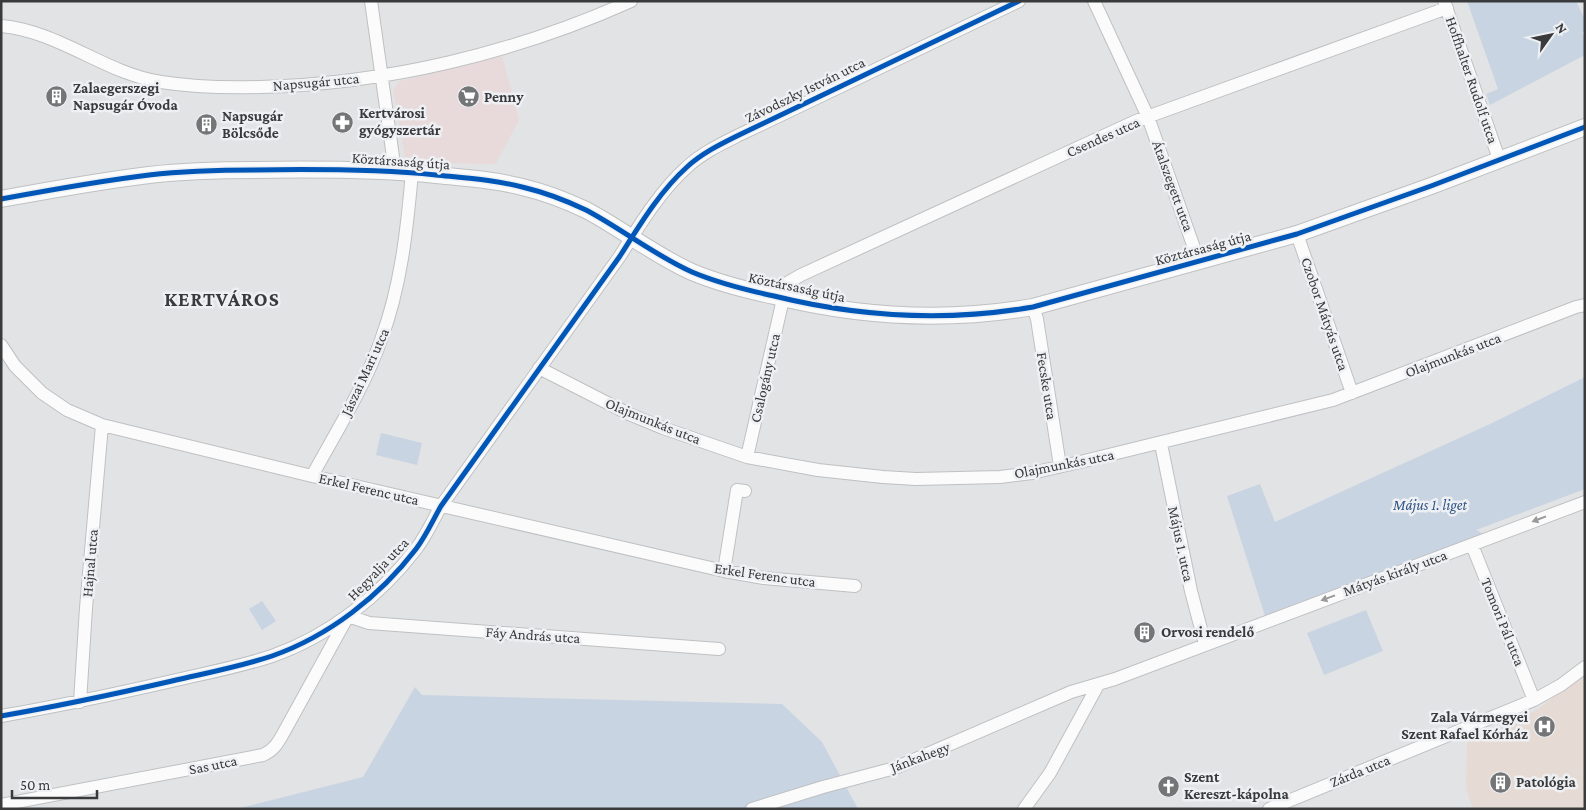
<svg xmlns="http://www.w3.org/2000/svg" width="1586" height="810" viewBox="0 0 1586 810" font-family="'Crimson Pro',serif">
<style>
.commercial{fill:#e8dada}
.medical{fill:#e6dbd4}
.green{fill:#c9d4e2}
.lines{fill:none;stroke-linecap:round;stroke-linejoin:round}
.minor-casing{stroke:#bfc0c2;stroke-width:14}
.tertiary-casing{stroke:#bfc0c2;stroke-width:18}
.minor{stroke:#fbfbfb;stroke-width:12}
.tertiary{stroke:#fbfbfb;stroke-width:16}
.cycleway-casing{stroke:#eef0f3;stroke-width:8}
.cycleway{stroke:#0057b8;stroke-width:5}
.oneway{fill:#9a9a9b}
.labels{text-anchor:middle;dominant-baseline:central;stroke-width:5;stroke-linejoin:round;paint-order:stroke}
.street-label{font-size:15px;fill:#393a3b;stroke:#eef0f3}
.poi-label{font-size:15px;font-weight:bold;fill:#393a3b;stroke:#eef0f3;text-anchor:start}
.park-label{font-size:15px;font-style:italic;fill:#2f5485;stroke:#eef0f3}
.district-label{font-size:20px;font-weight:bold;letter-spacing:1px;fill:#393a3b;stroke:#eef0f3}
</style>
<rect width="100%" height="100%" fill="#e2e3e5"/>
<path class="commercial" d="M502,56L519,120L496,164L406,163L393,90L400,81Z"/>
<path class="medical" d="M1585,673V809H1473L1466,788L1467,743L1538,709Z"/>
<path class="green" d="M1467,1H1576L1585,20V31L1582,32L1585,39V55L1490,105L1486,94L1498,89Z
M1585,377V489L1476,530L1490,537L1265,616L1227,496L1260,484L1275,522L1490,424Z
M381,433L422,443L417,465L376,455Z
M262,601L276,621L262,630L249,609Z
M1366,610L1383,651L1324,675L1307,633Z
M415,687L422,695L782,704L822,742L858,809H236L363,777Z"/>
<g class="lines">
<defs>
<path id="minor" d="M371,1L395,171
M1094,1L1148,117L1199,262
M1444,1L1499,159
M1,26C59,31 104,73 161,82C193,87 227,88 260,87C386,84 515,53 631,1
M1297,234L1352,393
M776,297L780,287L801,275L1136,121L1447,8
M1033,307L1037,319L1060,466
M1,345L15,366L42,393L67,410L102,425L312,476L724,571L764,578L855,586
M539,368L629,414L663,428L747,457L818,470L883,477L916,479L1000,477L1032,473L1080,462L1333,400L1576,307L1585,305
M1161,444L1191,591L1205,644
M747,457L783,299
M312,476C336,432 364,388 381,340C401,286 407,230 412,172
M1472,545L1534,700
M724,571L737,490L745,491
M80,702L86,608L102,425
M1,716C59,706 115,694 172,681C206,673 239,667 272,656C329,636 380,596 416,549C426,536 433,520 441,506L620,256C639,226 660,191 687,167C702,153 721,144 739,135L1019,1
M1,805L263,755C274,750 278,743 284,732L348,616L369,623L719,649
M752,809L823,787L895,768L1071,692L1115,679L1585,502
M1024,809L1050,773L1098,685
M1269,809L1534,700L1561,685L1585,667"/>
<path id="tertiary" d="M1,199C50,190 99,181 149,175C184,171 220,170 255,170C316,169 376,169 436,175C466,178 497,180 526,188C547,193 567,201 586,210C622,229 654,255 692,272C718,283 746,290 774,296C859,317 946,322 1033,307L1297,234L1431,186L1585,127"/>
</defs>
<use href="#minor" class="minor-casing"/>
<use href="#tertiary" class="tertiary-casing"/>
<use href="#minor" class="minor"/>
<use href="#tertiary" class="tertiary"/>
<defs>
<path id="cycleway" d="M1,199C50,190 99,181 149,175C184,171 220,170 255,170C316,169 376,169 436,175C466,178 497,180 526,188C547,193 567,201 586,210C622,229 654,255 692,272C718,283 746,290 774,296C859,317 946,322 1033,307L1297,234L1431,186L1585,127
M1,716C59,706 115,694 172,681C206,673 239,667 272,656C329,636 380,596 416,549C426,536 433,520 441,506L620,256C639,226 660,191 687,167C702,153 721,144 739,135L1019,1"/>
</defs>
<use href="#cycleway" class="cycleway-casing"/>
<use href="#cycleway" class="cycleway"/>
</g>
<defs><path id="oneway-solid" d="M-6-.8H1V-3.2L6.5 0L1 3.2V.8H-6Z" transform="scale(1.25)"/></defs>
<g class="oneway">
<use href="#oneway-solid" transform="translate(1539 519) rotate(159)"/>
<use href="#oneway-solid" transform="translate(1328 598) rotate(160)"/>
</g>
<defs>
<symbol id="building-disc" viewBox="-11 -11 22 22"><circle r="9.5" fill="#747576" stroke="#eef0f3"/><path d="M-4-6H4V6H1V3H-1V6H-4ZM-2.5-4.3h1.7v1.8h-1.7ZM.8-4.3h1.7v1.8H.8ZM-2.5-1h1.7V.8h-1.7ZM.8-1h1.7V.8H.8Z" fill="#fff"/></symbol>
<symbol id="supermarket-disc" viewBox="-11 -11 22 22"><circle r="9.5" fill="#747576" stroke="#eef0f3"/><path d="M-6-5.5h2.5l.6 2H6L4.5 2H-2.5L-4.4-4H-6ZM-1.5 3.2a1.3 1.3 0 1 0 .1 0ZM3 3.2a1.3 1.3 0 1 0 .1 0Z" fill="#fff"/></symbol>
<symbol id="pharmacy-disc" viewBox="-11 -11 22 22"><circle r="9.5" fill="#747576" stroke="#eef0f3"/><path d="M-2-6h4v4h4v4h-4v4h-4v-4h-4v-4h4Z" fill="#fff"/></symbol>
<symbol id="hospital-disc" viewBox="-11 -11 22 22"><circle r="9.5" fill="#747576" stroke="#eef0f3"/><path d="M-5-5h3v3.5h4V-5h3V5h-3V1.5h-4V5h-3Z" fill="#fff"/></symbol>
<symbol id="church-disc" viewBox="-11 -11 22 22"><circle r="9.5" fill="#747576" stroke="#eef0f3"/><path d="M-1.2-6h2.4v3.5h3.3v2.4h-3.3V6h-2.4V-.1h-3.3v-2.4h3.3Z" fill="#fff"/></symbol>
</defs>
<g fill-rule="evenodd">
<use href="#building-disc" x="44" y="84" width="25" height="25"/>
<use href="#supermarket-disc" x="456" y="84" width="25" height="25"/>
<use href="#pharmacy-disc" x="330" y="110" width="25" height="25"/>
<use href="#building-disc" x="194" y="112" width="25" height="25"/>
<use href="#building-disc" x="1132" y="620" width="25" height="25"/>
<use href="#hospital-disc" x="1532" y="714" width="25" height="25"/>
<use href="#building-disc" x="1488" y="770" width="25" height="25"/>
<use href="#church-disc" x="1156" y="774" width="25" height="25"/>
</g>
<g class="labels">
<g class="street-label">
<text transform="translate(1472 80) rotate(71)">Hoffhalter Rudolf utca</text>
<text transform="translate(316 82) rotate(-5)">Napsugár utca</text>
<text transform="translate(805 90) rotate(-26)">Závodszky István utca</text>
<text transform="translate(1103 137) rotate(-24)">Csendes utca</text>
<text transform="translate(401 161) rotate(4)">Köztársaság útja</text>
<text transform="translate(1173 186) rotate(70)">Átalszegett utca</text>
<text transform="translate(1203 248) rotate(-15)">Köztársaság útja</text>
<text transform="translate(797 287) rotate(12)">Köztársaság útja</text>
<text transform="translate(1325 314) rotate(71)">Czobor Mátyás utca</text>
<text transform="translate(1453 355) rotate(-21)">Olajmunkás utca</text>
<text transform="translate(365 372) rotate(-65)">Jászai Mari utca</text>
<text transform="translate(765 378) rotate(-77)">Csalogány utca</text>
<text transform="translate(1047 386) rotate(81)">Fecske utca</text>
<text transform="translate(653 421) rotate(22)">Olajmunkás utca</text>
<text transform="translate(1064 464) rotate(-11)">Olajmunkás utca</text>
<text transform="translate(369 489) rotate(13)">Erkel Ferenc utca</text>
<text transform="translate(1181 544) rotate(78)">Május 1. utca</text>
<text transform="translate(90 563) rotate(-85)">Hajnal utca</text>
<text transform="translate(378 569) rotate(-46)">Hegyalja utca</text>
<text transform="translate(1395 573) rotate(-20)">Mátyás király utca</text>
<text transform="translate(765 575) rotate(8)">Erkel Ferenc utca</text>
<text transform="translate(1503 622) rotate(68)">Tomori Pál utca</text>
<text transform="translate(533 635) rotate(4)">Fáy András utca</text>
<text transform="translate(920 757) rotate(-21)">Jánkahegy</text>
<text transform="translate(213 765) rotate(-11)">Sas utca</text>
<text transform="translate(1360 771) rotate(-22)">Zárda utca</text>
</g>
<g class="poi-label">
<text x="73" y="88">Zalaegerszegi<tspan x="73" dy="17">Napsugár Óvoda</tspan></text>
<text x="484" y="97">Penny</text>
<text x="359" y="113">Kertvárosi<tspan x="359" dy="17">gyógyszertár</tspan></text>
<text x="222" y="116">Napsugár<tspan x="222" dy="17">Bölcsőde</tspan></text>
<text x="1161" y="632">Orvosi rendelő</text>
<text x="1528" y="717" text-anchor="end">Zala Vármegyei<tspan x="1528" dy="17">Szent Rafael Kórház</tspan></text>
<text x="1184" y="777">Szent<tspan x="1184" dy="17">Kereszt-kápolna</tspan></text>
<text x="1516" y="782">Patológia</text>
</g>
<g class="park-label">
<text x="1430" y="505">Május 1. liget</text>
</g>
<g class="district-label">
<text x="222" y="299">KERTVÁROS</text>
</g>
</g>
<rect width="1586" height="810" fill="none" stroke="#393a3b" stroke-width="5"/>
<g transform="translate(1551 35) rotate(57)" stroke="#eef0f3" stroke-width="4" paint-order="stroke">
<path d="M0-4L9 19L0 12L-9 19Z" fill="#393a3b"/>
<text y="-8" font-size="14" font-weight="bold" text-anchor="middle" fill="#393a3b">N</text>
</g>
<path d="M12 790v8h85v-8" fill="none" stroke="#393a3b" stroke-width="2.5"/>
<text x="20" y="790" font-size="15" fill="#393a3b" stroke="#eef0f3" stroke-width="4" paint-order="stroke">50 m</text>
</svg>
